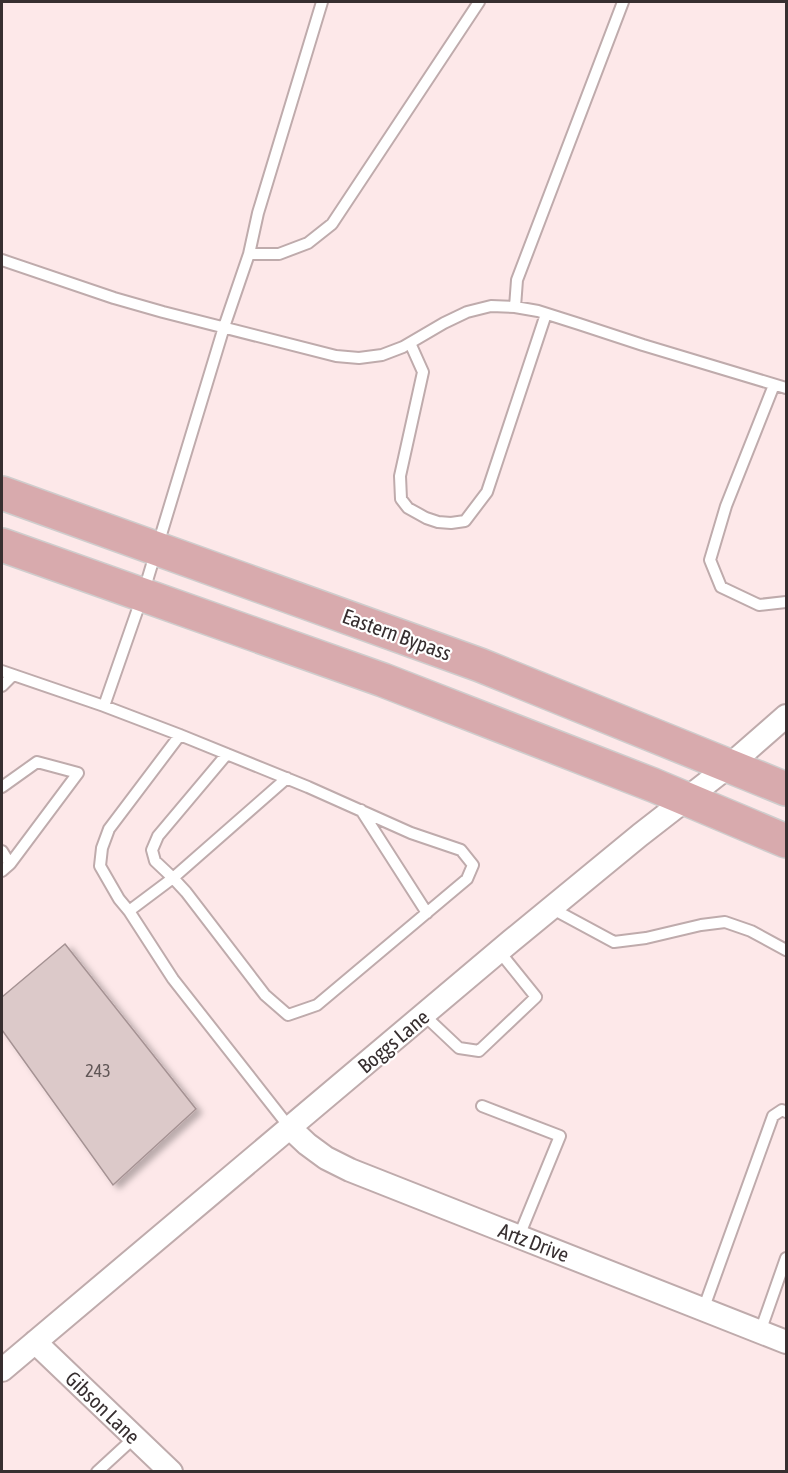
<svg xmlns="http://www.w3.org/2000/svg" width="788" height="1473" viewBox="0 0 788 1473" font-family="'Asap Condensed',sans-serif">
<style>
.building{fill:#dcc9c9;stroke:#a59293;stroke-width:1.5;filter:url(#shadow)}
.lines{fill:none;stroke-linecap:round;stroke-linejoin:round}
.service-casing{stroke:#bfabac;stroke-width:14}
.minor-casing{stroke:#bfabac;stroke-width:26}
.primary-casing{stroke:#cfcdcd;stroke-width:36}
.service{stroke:#fff;stroke-width:10}
.minor{stroke:#fff;stroke-width:22}
.primary{stroke:#d8aaad;stroke-width:33}
.labels{text-anchor:middle;dominant-baseline:central;stroke-width:4.5;stroke-linejoin:round;paint-order:stroke}
.number-label{font-size:18px;fill:#605656}
.street-label{font-size:21px;fill:#372f30;stroke:#fff}
</style>
<defs>
<filter id="shadow"><feDropShadow dx="6" dy="4" stdDeviation="3" flood-color="#0004"/></filter>
</defs>
<rect width="100%" height="100%" fill="#fde8e9"/>
<path class="building" d="M65,944L196,1109L113,1185L2,1030V997Z"/>
<g class="lines">
<defs>
<path id="service" d="M249,254H279L308,243L332,224L479,2
M2,260L114,298L163,312L336,356L359,358L382,355L403,347L444,323L467,312L491,306L515,307L538,311L579,324L643,345L786,388
M515,307L517,280L623,2
M410,343L423,372L400,476L401,499L408,508L426,518L438,522L451,523L465,521L487,492L546,314
M774,385L726,506L710,560L721,587L759,605L786,602
M2,671L104,706L143,594L224,327L249,254L258,213L322,2
M2,686L13,675
M104,706L180,735L308,787L411,833L461,850L473,865L467,879L317,1005L288,1015L265,995L186,892L173,878L287,778
M180,735L109,829L102,848L100,866L119,899L129,911L173,878L155,861L152,850L158,836L227,754
M2,787L37,762L78,773L10,864
M361,810L427,913
M2,851L10,864L2,871
M551,908L614,942L646,938L701,925L725,922L751,931L786,950
M129,911L173,979L290,1128
M424,1015L459,1048L479,1051L536,997L499,951
M482,1106L560,1136L519,1236
M703,1310L773,1116L782,1110L786,1112
M760,1332L786,1258
M97,1472L135,1437"/>
<path id="minor" d="M290,1128L307,1144L326,1158L350,1170L786,1342
M35,1342L171,1472
M2,1370L511,941L640,835L730,765L786,716"/>
<path id="primary" d="M2,493L480,665L786,789
M2,545L383,680L653,785L786,841"/>
</defs>
<use href="#service" class="service-casing"/>
<use href="#minor" class="minor-casing"/>
<use href="#primary" class="primary-casing"/>
<use href="#service" class="service"/>
<use href="#minor" class="minor"/>
<use href="#primary" class="primary"/>
</g>
<g class="labels">
<g class="number-label">
<text x="98" y="1070">243</text>
</g>
<g class="street-label">
<text transform="translate(397 634) rotate(20)">Eastern Bypass</text>
<text transform="translate(393 1041) rotate(-40)">Boggs Lane</text>
<text transform="translate(534 1242) rotate(21)">Artz Drive</text>
<text transform="translate(103 1407) rotate(44)">Gibson Lane</text>
</g>
</g>
<rect width="788" height="1473" fill="none" stroke="#372f30" stroke-width="6"/>
</svg>
